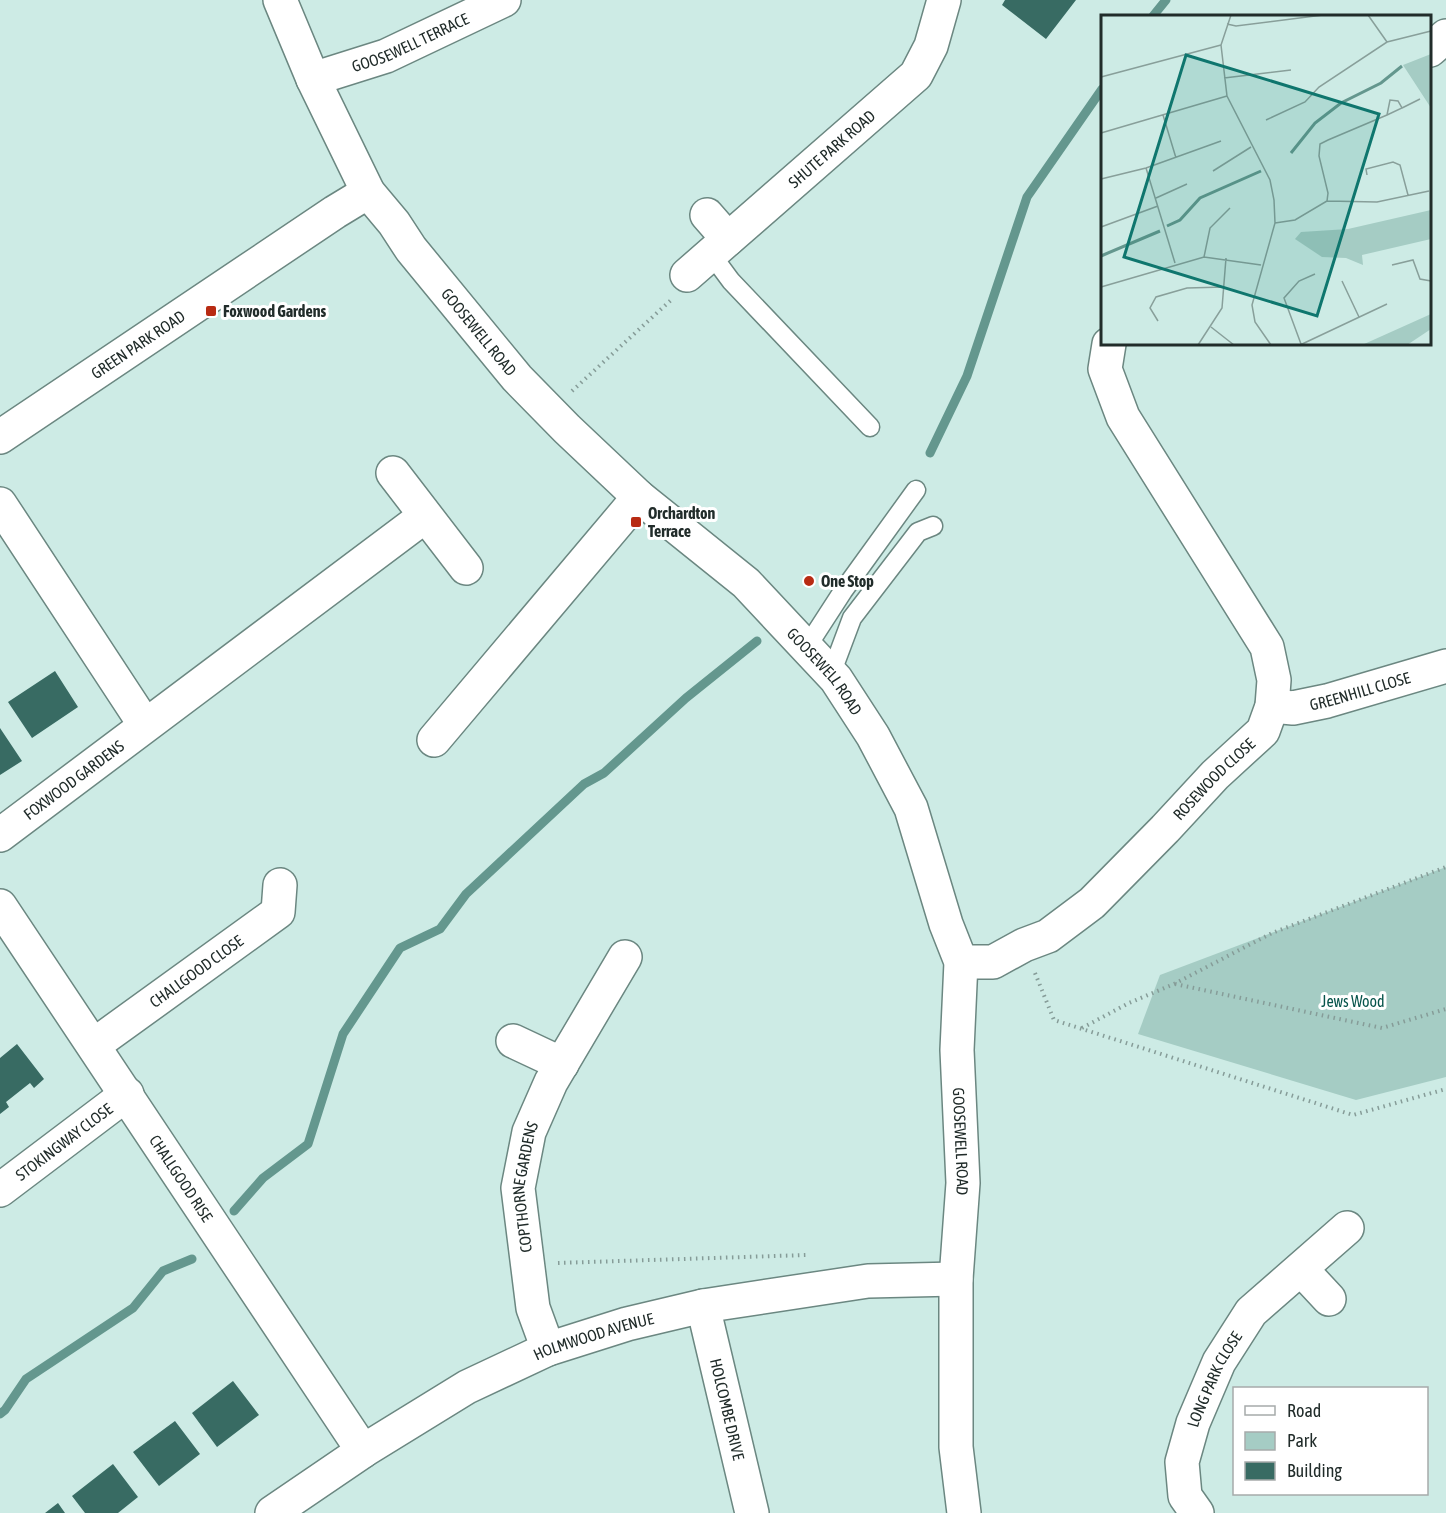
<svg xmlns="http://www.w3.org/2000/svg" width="1446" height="1513" viewBox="0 0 1446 1513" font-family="'Asap Condensed',sans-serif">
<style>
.green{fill:#a5ccc4}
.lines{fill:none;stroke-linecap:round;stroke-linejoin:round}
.stream{stroke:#64978e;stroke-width:9}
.building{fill:#386b63}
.lane-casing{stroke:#6b8781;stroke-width:21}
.street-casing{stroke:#6b8781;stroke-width:36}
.secondary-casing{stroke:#6b8781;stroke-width:36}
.path{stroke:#869c98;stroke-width:4;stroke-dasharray:1.5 4.5;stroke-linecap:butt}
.lane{stroke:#fff;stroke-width:18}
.street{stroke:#fff;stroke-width:33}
.secondary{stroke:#fff;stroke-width:33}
.poi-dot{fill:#b82b13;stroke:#fff;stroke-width:2}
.labels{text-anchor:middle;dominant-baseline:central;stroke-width:6;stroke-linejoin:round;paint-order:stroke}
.street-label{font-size:16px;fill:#212c2a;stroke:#fff}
.poi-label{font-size:16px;font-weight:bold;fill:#212c2a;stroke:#fff;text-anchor:start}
.park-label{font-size:16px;fill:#07544b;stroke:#fff}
.inset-river{fill:none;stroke:#64978e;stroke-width:3}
.inset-road{fill:none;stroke:#889f9a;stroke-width:1.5}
.view{fill:#0f766e;fill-opacity:0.15;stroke:#0f766e;stroke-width:3}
.inset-edge{fill:none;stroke:#212c2a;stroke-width:3}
</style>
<rect width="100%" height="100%" fill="#cdebe5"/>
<path class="green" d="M1446,867V1077L1356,1100L1138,1034L1160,975Z"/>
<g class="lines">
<path class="stream" d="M1153,16L1166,0
M930,453L967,376L1027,197L1102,89
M234,1211L263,1178L308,1144L343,1034L400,948L440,929L466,894L584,784L604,773L686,698L757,641
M0,1414L5,1410L26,1379L133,1308L163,1271L192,1259"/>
</g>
<path class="building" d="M1005,0H1076L1046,39L1002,5Z
M55,671L78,707L32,738L8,702Z
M0,728L22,761L0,775Z
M17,1044L44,1079L34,1088L30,1083L6,1102L9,1107L0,1114V1058Z
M233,1381L259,1415L217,1447L192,1413Z
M175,1421L200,1454L159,1486L133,1452Z
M113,1464L138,1497L118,1513H85L72,1496Z
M58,1503L65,1513H45Z"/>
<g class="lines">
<defs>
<path id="lane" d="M711,254L731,281L870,427
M810,642L843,591L916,490
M831,674L852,618L918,532L933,526"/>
<g id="street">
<path d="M1430,50L1446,36"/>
<path id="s1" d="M313,79L386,56L504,0"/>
<path d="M707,215L728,239"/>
<path id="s2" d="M687,275L916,75L931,46L944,0"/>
<path id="s3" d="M0,437L335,212L368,192"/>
<path d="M393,473L466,568"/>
<path d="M0,504L145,725"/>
<path id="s4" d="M1272,706L1293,708L1327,701L1446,666"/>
<path d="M434,740L639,497"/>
<path id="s5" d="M0,835L425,516"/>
<path id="s6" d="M0,906L363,1451"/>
<path id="s7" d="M961,962H993L1024,945L1048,936L1092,903L1165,829L1215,775L1263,731L1272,706L1274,680L1267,647L1123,417L1105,369L1109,344"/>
<path d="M513,1041L562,1064"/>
<path id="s8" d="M94,1045L278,912L280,885"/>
<path id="s9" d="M0,1190L127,1094"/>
<path d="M1301,1269L1329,1299"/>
<path id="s10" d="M703,1306L752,1513"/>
<path id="s11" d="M548,1349L533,1308L518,1188L529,1132L551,1082L625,957"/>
<path id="s12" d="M272,1513L363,1451L467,1387L548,1349L627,1324L703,1306L868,1281L956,1279"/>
<path id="s13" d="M1197,1513L1185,1496L1182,1462L1193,1423L1219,1362L1251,1312L1347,1228"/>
</g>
<g id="secondary">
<path id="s14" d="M280,0L313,79L368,192L394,223L411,249L517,378L567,429L639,497L746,583L836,679L873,736L911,808L946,924L961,962L957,1050L963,1183L956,1279V1447L964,1513"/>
</g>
</defs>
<use href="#lane" class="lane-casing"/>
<use href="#street" class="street-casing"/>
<use href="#secondary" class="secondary-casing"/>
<path class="path" d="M572,391L671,300
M1035,973L1054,1020L1353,1115L1446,1089
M1175,984L1382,1028L1446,1009
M1082,1028L1129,1003L1174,984L1272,933L1446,867
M558,1263L806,1255"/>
<use href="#lane" class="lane"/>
<use href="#street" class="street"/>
<use href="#secondary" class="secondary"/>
</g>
<g class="poi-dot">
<rect x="205" y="305" width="12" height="12" rx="3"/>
<rect x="630" y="516" width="12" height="12" rx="3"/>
<circle cx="809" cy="581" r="6"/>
</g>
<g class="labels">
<g class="street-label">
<text stroke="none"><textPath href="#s1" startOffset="104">GOOSEWELL TERRACE</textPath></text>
<text stroke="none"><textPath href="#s2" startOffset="192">SHUTE PARK ROAD</textPath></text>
<text stroke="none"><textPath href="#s14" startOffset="390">GOOSEWELL ROAD</textPath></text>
<text stroke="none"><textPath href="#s3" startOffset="166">GREEN PARK ROAD</textPath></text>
<text stroke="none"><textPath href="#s14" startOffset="876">GOOSEWELL ROAD</textPath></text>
<text stroke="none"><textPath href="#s4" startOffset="90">GREENHILL CLOSE</textPath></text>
<text stroke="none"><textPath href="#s7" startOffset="322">ROSEWOOD CLOSE</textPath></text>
<text stroke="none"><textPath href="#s5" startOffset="92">FOXWOOD GARDENS</textPath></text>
<text stroke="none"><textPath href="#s8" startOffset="126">CHALLGOOD CLOSE</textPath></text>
<text stroke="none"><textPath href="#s14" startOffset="1380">GOOSEWELL ROAD</textPath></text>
<text stroke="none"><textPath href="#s9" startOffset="80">STOKINGWAY CLOSE</textPath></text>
<text stroke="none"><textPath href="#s6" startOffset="327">CHALLGOOD RISE</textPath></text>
<text stroke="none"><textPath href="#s11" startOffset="166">COPTHORNE GARDENS</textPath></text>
<text stroke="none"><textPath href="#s12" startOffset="369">HOLMWOOD AVENUE</textPath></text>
<text stroke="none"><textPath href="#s13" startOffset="144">LONG PARK CLOSE</textPath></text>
<text stroke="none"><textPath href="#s10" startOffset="106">HOLCOMBE DRIVE</textPath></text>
</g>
<g class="poi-label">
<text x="223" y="311">Foxwood Gardens</text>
<text x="648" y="513">Orchardton<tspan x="648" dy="18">Terrace</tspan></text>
<text x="821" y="581">One Stop</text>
</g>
<g class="park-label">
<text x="1353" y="1001">Jews Wood</text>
</g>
</g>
<g transform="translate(1101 15)">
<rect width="330" height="330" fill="#cdebe5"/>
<path d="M330,39V93L302,50ZM330,195V224L261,240L262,250L245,243L221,242L194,224L200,217L247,214ZM330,299V314L306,330H261Z" fill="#a5ccc4"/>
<path class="inset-river" d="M190,138L214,108L240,88L280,68L301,51M66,211L79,205L99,183L160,156M0,241L59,216"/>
<path class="inset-road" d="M130,0L120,30L126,81L169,165L173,185L174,208L151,290L154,307L170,330M267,0L286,27M126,9L135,11L222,0M0,62L120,30M123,63L190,55M301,93L319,84M62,100L75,143M165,105L204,87L218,72L286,27L330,16M0,118L126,81M45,153L74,248M112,156L150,132M266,160L265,154L292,147L299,150L307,180M0,164L45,153L120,126M55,183L86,169M226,186L276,187L328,176M174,208L194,205L226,186L227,178L218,141L219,129L227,125L286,100L301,93L297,86L289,85L286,100M0,212L57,191M103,242L109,213L129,193M291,250L312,245L319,264L330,266M241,266L258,302M0,272L103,242L160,250M57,306L49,293L55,282L86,273L123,272M110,312L133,330M200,329L183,283L198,266L214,259M97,330L121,293L125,243M199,330L286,289"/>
<path class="view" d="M85,40L278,99L216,301L23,242Z"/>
<rect width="330" height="330" class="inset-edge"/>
</g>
<rect x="1233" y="1387" width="195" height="108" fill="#ffffff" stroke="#a6abaa" stroke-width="1.5"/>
<rect x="1245" y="1406" width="30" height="9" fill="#ffffff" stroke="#a6abaa" stroke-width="1.5"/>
<text x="1287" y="1417" font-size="18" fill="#212c2a">Road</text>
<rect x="1245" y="1432" width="30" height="18" fill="#a5ccc4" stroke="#a6abaa" stroke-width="1.5"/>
<text x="1287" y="1447" font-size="18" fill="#212c2a">Park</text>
<rect x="1245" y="1462" width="30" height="18" fill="#386b63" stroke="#a6abaa" stroke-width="1.5"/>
<text x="1287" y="1477" font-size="18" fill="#212c2a">Building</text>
</svg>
